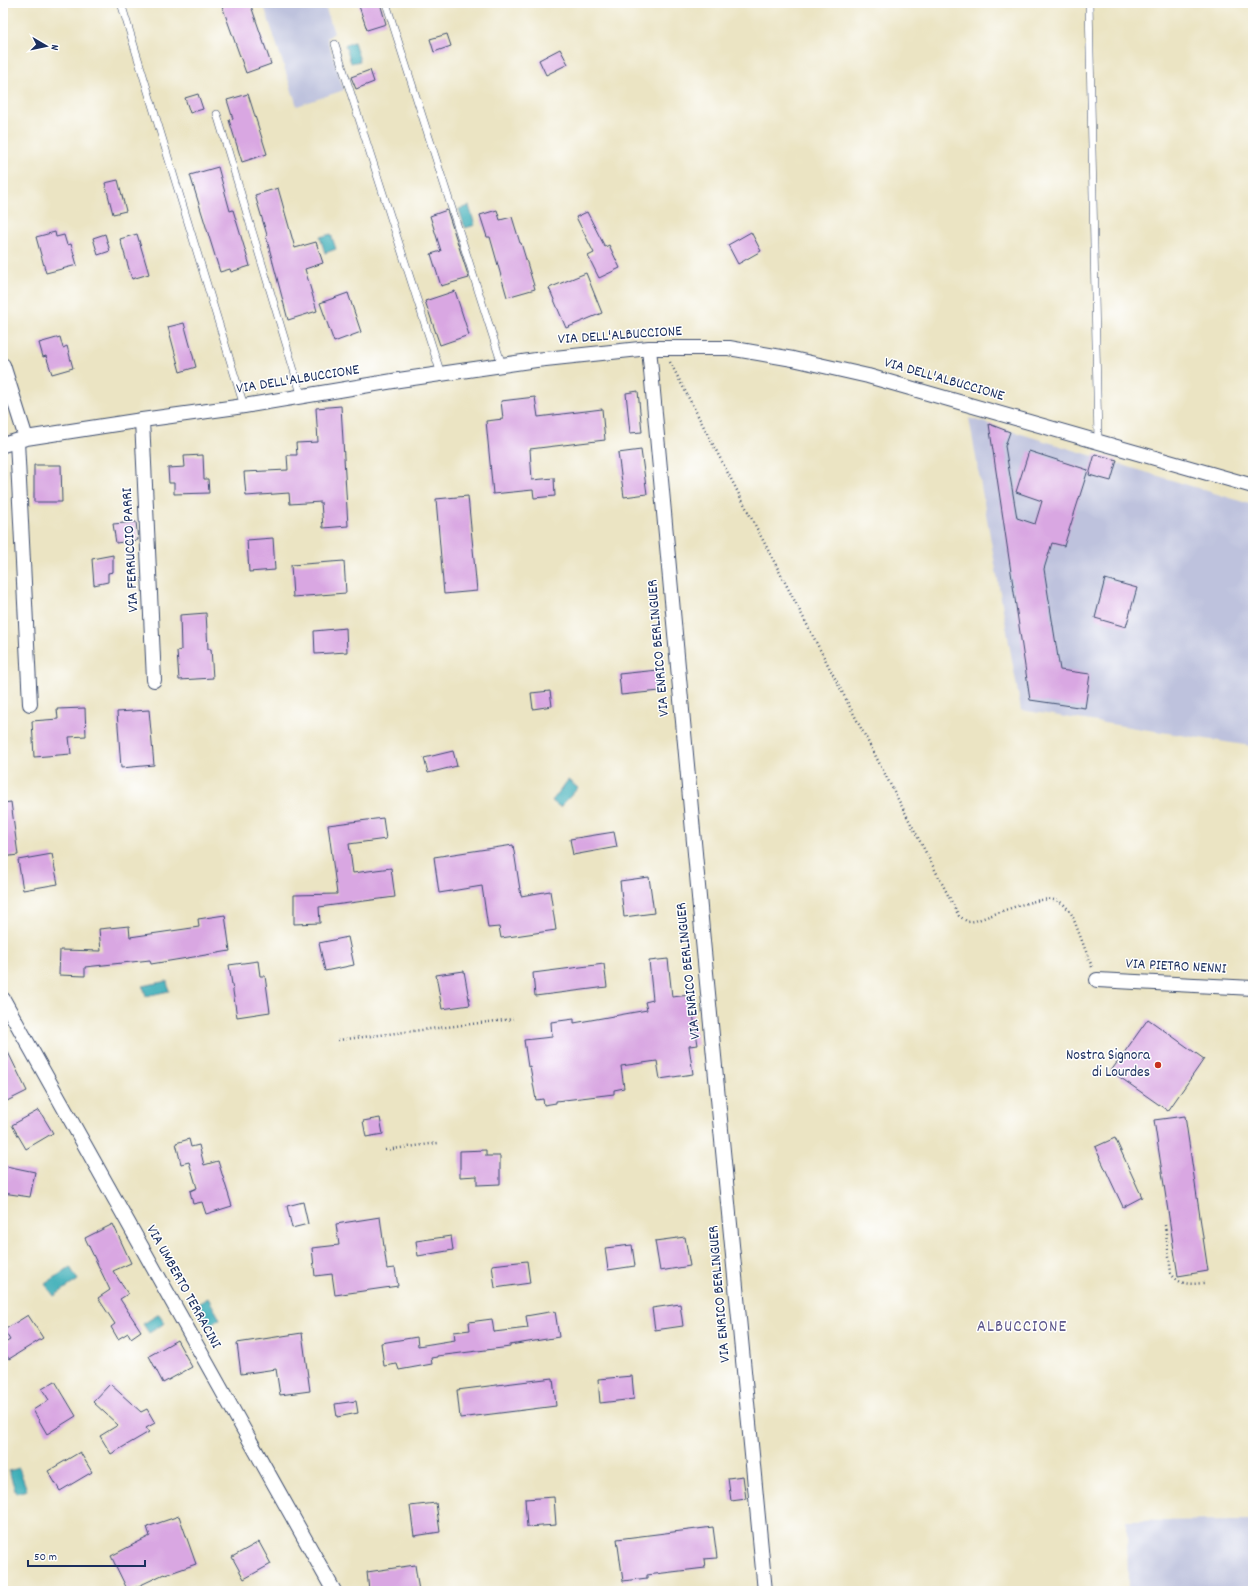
<svg xmlns="http://www.w3.org/2000/svg" width="1256" height="1594" viewBox="0 0 1256 1594" font-family="Dekko,sans-serif">
<style>
.industrial{fill:#bec2dd}
.water{fill:#3daeb7;stroke:#2c6e8a}
.building{fill:#d9a7e2}
.lines{fill:none;stroke-linecap:round;stroke-linejoin:round}
.service-casing{stroke:#3a4a6d;stroke-width:8}
.minor-casing{stroke:#3a4a6d;stroke-width:16}
.path{stroke:#3a4a6d;stroke-width:2.5;stroke-dasharray:1 3;stroke-linecap:butt}
.service{stroke:#fff;stroke-width:7}
.minor{stroke:#fff;stroke-width:14}
.poi-dot{fill:#c8321e;stroke:#fff;stroke-width:1.5}
.labels{text-anchor:middle;dominant-baseline:central;stroke-width:3;stroke-linejoin:round;paint-order:stroke}
.street-label{font-size:15px;fill:#1b2f5e;stroke:#fff}
.poi-label{font-size:15px;fill:#1b2f5e;stroke:#fff;text-anchor:end}
.quarter-label{font-size:17px;letter-spacing:1px;fill:#5e598c;stroke:#fff}
</style>
<rect width="100%" height="100%" fill="#fff"/>
<filter id="ink" filterUnits="userSpaceOnUse"><feTurbulence type="fractalNoise" baseFrequency=".025" numOctaves="2"/><feDisplacementMap in="SourceGraphic" scale="8" xChannelSelector="R" yChannelSelector="G"/><feConvolveMatrix kernelMatrix="1 2 1 2 8 2 1 2 1" color-interpolation-filters="sRGB"/></filter>
<filter id="wash" filterUnits="userSpaceOnUse"><feTurbulence type="fractalNoise" baseFrequency=".012" numOctaves="4" result="noise"/><feDisplacementMap in="SourceGraphic" scale="16" xChannelSelector="R" yChannelSelector="G"/><feGaussianBlur stdDeviation="0.9" result="paint"/><feColorMatrix in="noise" values="0 0 0 0 0 0 0 0 0 0 0 0 0 0 0 0 0 1.4 0 .05"/><feComposite in="paint" operator="in"/></filter>
<g filter="url(#wash)">
<rect width="100%" height="100%" fill="#ebe4c3"/>
<path class="industrial" d="M263,3H324L334,33L327,38L344,90L297,106Z
M969,418L1253,505V697L1251,746L1021,710Z
M1253,1520V1591H1128L1127,1521Z"/>
<path class="water" d="M354,42L360,61L351,63L345,45Z
M469,206L475,225L465,228L459,209Z
M331,234L336,249L325,253L320,237Z
M568,780L578,788L560,807L552,801Z
M167,981L169,991L146,996L143,986Z
M70,1267L78,1280L54,1296L45,1284Z
M208,1298L220,1319L208,1326L196,1305Z
M159,1314L165,1323L149,1333L143,1324Z
M19,1468L27,1490L16,1493L9,1471Z"/>
<g id="blocks">
<path class="building" d="M221,3H250L271,64L246,73Z
M358,3H380L386,24L367,30Z
M447,34L451,46L434,52L430,39Z
M560,49L568,64L546,75L539,60Z
M370,70L374,82L356,89L351,77Z
M198,94L203,109L190,113L185,98Z
M248,94L267,154L242,162L229,120L233,119L227,100Z
M218,167L230,211L233,210L250,266L231,272L230,269L220,272L190,175Z
M118,180L126,211L113,214L105,183Z
M278,188L295,248L316,242L323,263L305,269L317,311L288,320L266,236L267,235L255,195Z
M447,210L469,278L441,286L431,254L441,251L430,216Z
M497,210L500,220L512,217L520,243H521L535,289L507,297L490,237H487L480,215Z
M587,212L605,247L609,245L620,268L599,278L588,256L594,253L576,217Z
M55,232L56,237L64,235L67,245L71,244L77,265L46,273L36,237Z
M751,232L761,251L738,264L728,245Z
M105,234L110,251L98,255L93,238Z
M137,234L149,274L132,279L120,239Z
M586,273L602,313L566,328L549,288Z
M455,291L469,335L440,345L425,301Z
M348,293L361,332L334,342L320,303Z
M184,323L196,367L180,372L168,327Z
M60,337L63,348L67,346L73,368L52,374L46,356L43,357L39,343Z
M638,391L642,432L630,433L626,393Z
M535,397L538,417L602,409L605,440L530,449L532,480L554,478L555,496L534,498L533,490L493,494L486,421L503,419L501,401Z
M341,406L348,526L323,528L321,502L290,504L289,493L246,496L244,472L288,470L287,455H297L296,443L318,442L316,408Z
M989,424L1010,432L1005,446L1017,518L1035,524L1042,501L1016,492L1029,451L1088,470L1064,546L1052,543L1044,569L1060,670L1090,674L1085,708L1030,700Z
M641,450L647,494L624,497L618,453Z
M1095,454L1117,460L1111,481L1089,475Z
M203,455L204,479H208L209,493L174,494V483H169L168,468L185,467L184,456Z
M34,465H61L62,502H34Z
M468,496L477,591L444,594L436,499Z
M136,522L138,540L116,543L113,524Z
M273,538L275,570L249,572L247,540Z
M113,555V572L108,573V582L94,585L92,559Z
M344,561L346,593L293,597L291,565Z
M1105,579L1137,588L1126,627L1095,618Z
M206,613L208,649H211L213,678L179,680L177,651L181,650L180,615Z
M346,628L347,652L315,654L314,631Z
M658,670L660,691L621,695L619,674Z
M550,691L552,706L533,709L531,693Z
M85,708L86,736L69,737L71,754L34,757L32,721L58,719L57,709Z
M149,710L154,765L121,768L117,712Z
M453,751L457,766L428,773L424,758Z
M11,802L18,855L3,857V803Z
M383,818L386,839L349,844L353,873L391,868L395,897L319,907L320,923L294,924V895L337,894L328,825Z
M614,832L617,847L573,855L570,839Z
M513,845L521,896L550,891L556,930L501,938L499,927L488,928L482,886L439,893L434,857Z
M52,854L58,884L23,890L18,860Z
M649,877L654,913L624,917L620,881Z
M225,915L230,951L151,964L150,960L85,967V976L59,975L60,950L101,951L99,929L129,926L130,937L199,927L198,919Z
M348,937L354,965L325,971L319,943Z
M668,959L672,997L690,995L698,1045L689,1046L693,1074L660,1079L657,1061L621,1066L624,1088L614,1090V1094L556,1101V1103L544,1105L543,1099L536,1100L530,1066L528,1067L524,1040L552,1037L551,1022L574,1019V1023L647,1010L645,1002L653,1000L649,961Z
M258,961L260,976H265L270,1012L237,1017L229,965Z
M604,964L607,987L535,996L533,973Z
M464,971L470,1005L442,1009L436,975Z
M1148,1019L1204,1059L1168,1111L1111,1071Z
M3,1042L27,1091L3,1103Z
M39,1110L53,1133L26,1149L12,1125Z
M1185,1116L1208,1271L1178,1276L1154,1120Z
M380,1118L383,1134L366,1137L363,1121Z
M1115,1138L1142,1197L1123,1207L1095,1147Z
M189,1139L191,1147L199,1145L204,1165L218,1161L232,1206L206,1214L202,1202L193,1204L190,1191L197,1188L189,1162L181,1164L176,1143Z
M486,1150V1156H500V1184L477,1185V1176L460,1177V1151Z
M6,1166L35,1172L30,1197L3,1193Z
M303,1202L308,1224L292,1228L287,1206Z
M380,1217L387,1269L395,1268L398,1286L335,1295L332,1274L315,1276L312,1248L339,1245L336,1224Z
M113,1224L131,1263L113,1271L128,1294L120,1299L141,1331L131,1338L128,1333L118,1339L111,1327L115,1324L98,1298L110,1290L85,1238Z
M451,1236L453,1250L418,1256L416,1241Z
M685,1237L690,1266L660,1271L655,1241Z
M632,1245L635,1266L608,1270L605,1248Z
M527,1261L530,1283L495,1288L492,1265Z
M680,1304L683,1326L655,1330L652,1308Z
M555,1311L559,1337L510,1345V1347L437,1356V1357L431,1358L432,1364L399,1370L397,1364L384,1366L381,1343L417,1337L418,1346L455,1340L454,1332L470,1330L469,1322L492,1319L494,1332L528,1328L526,1316Z
M28,1315L43,1338L9,1359L3,1350V1344L10,1340L4,1330Z
M302,1333L310,1391L280,1395L276,1369L241,1374L237,1343Z
M177,1340L192,1367L163,1383L149,1356Z
M632,1376L634,1399L600,1403L598,1379Z
M553,1378L556,1406L460,1418L457,1390Z
M55,1381L76,1416L47,1434L33,1410L49,1400L42,1389Z
M110,1384L141,1412L147,1409L155,1423L146,1428L149,1432L111,1454L100,1436L118,1425L93,1402Z
M356,1401L358,1413L337,1417L335,1404Z
M80,1452L92,1472L60,1491L48,1471Z
M743,1476L746,1499L731,1501L728,1478Z
M554,1497L556,1525L527,1527L525,1499Z
M436,1503L440,1532L414,1536L410,1506Z
M179,1516L196,1564L165,1575L164,1574L128,1591L111,1556L150,1536L147,1527Z
M713,1527L717,1558L704,1559L705,1568L647,1575V1578L623,1581L617,1539Z
M259,1542L271,1564L244,1579L232,1557Z
M415,1565L419,1591H369L367,1572Z"/>
</g>
</g>
<g filter="url(#ink)">
<use href="#blocks" fill-opacity="0" stroke="#3a4a6d" stroke-width="1"/>
<g class="lines">
<defs>
<path id="service" d="M121,3L244,406
M386,3L502,365
M1089,3L1098,441
M335,44L441,374
M217,114L302,397"/>
<path id="minor" d="M649,348L703,941L765,1591
M3,365L26,438
M142,420L154,680
M17,441L30,704
M3,445L26,438L142,420L244,406L399,380L536,360L649,348H729L793,359L868,376L1253,486
M1097,980L1253,988
M3,999L334,1591"/>
</defs>
<use href="#service" class="service-casing"/>
<use href="#minor" class="minor-casing"/>
<path class="path" d="M670,362L959,916L968,922L975,921C994,915 1036,896 1054,900C1062,901 1068,908 1072,915L1092,967
M338,1040L513,1019
M385,1150L438,1143
M1165,1225L1171,1273C1178,1286 1191,1284 1204,1283"/>
<use href="#service" class="service"/>
<use href="#minor" class="minor"/>
</g>
</g>
<circle class="poi-dot" cx="1158" cy="1065" r="4"/>
<g class="labels">
<g class="street-label">
<text transform="translate(620 336) rotate(-4)">VIA DELL'ALBUCCIONE</text>
<text transform="translate(298 380) rotate(-9)">VIA DELL'ALBUCCIONE</text>
<text transform="translate(944 380) rotate(16)">VIA DELL'ALBUCCIONE</text>
<text transform="translate(131 550) rotate(-93)">VIA FERRUCCIO PARRI</text>
<text transform="translate(659 648) rotate(-95)">VIA ENRICO BERLINGUER</text>
<text transform="translate(1176 967) rotate(3)">VIA PIETRO NENNI</text>
<text transform="translate(689 971) rotate(-96)">VIA ENRICO BERLINGUER</text>
<text transform="translate(183 1287) rotate(61)">VIA UMBERTO TERRACINI</text>
<text transform="translate(720 1294) rotate(-95)">VIA ENRICO BERLINGUER</text>
</g>
<g class="poi-label">
<text x="1150" y="1056">Nostra Signora<tspan x="1150" dy="17">di Lourdes</tspan></text>
</g>
<g class="quarter-label">
<text x="1022" y="1328">ALBUCCIONE</text>
</g>
</g>
<rect width="1256" height="1594" fill="none" stroke="#fff" stroke-width="16"/>
<g transform="translate(46 46) rotate(99)" stroke="#ffffff" stroke-width="3" paint-order="stroke">
<path d="M0-3L7 15L0 10L-7 15Z" fill="#1b2f5e"/>
<text y="-6" font-size="11" font-weight="bold" text-anchor="middle" fill="#1b2f5e">N</text>
</g>
<path d="M28 1560v6h117v-6" fill="none" stroke="#1b2f5e" stroke-width="2"/>
<text x="34" y="1560" font-size="12" fill="#1b2f5e" stroke="#ffffff" stroke-width="3" paint-order="stroke">50 m</text>
</svg>
